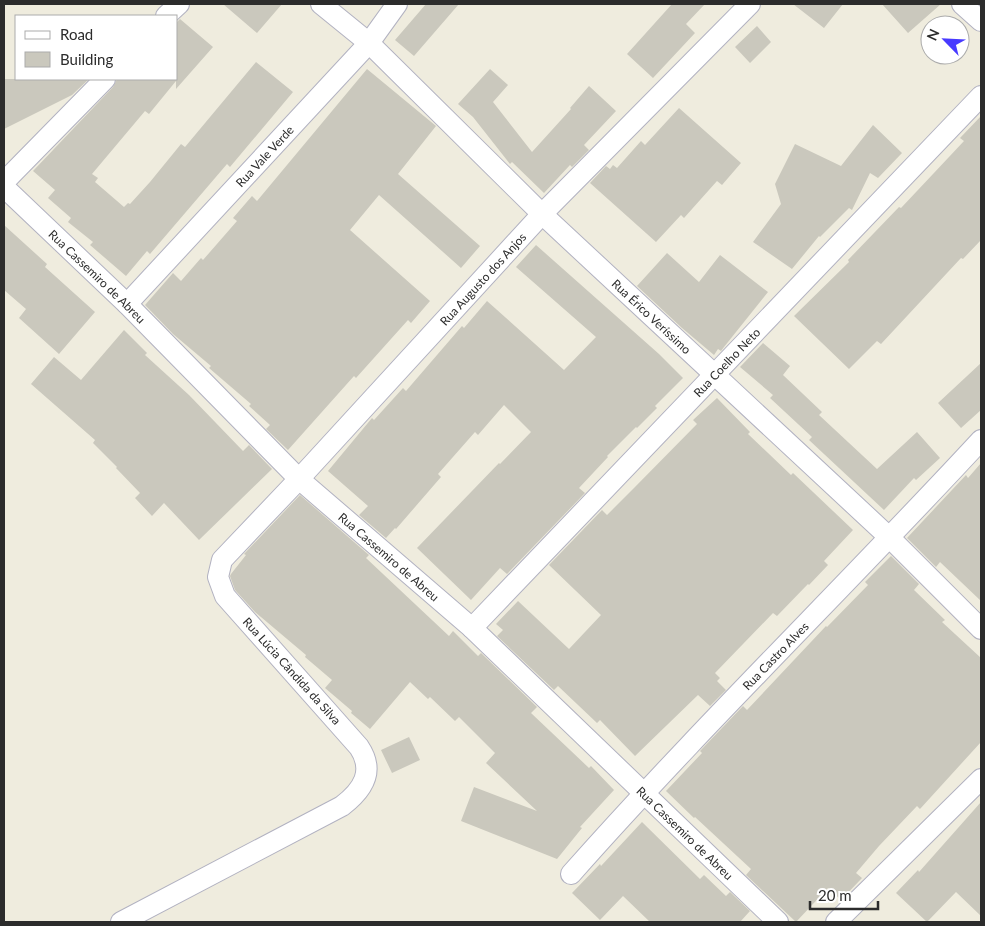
<svg xmlns="http://www.w3.org/2000/svg" width="985" height="926" viewBox="0 0 985 926" font-family="Lato,sans-serif">
<style>
.building{fill:#cac8bd}
.lines{fill:none;stroke-linecap:round;stroke-linejoin:round}
.street-casing{stroke:#b2b2c1;stroke-width:22}
.street{stroke:#fff;stroke-width:20}
.labels{text-anchor:middle;dominant-baseline:central;stroke-width:5;stroke-linejoin:round;paint-order:stroke}
.street-label{font-size:12px;fill:#2c2c2c;stroke:#fff}
</style>
<rect width="100%" height="100%" fill="#efecde"/>
<path class="building" d="M223,4H282L257,33Z
M426,4H459L414,56L395,40Z
M672,4H705L686,24L695,33L653,78L627,54Z
M793,4H843L824,28Z
M882,4H941L908,33Z
M180,19L213,47L176,89V81L149,114L145,111L92,174L98,178L95,182L124,207L128,203L130,204L150,182L181,144L185,147L256,62L293,92L230,167L227,164L150,254L147,251L126,276L90,245L93,242L68,222L71,218L48,198L55,190L33,171L113,87L117,79H176V23Z
M757,26L771,42L750,63L735,47Z
M367,69L436,126L398,174L480,246L461,268L379,195L350,230L430,301L411,323L408,320L356,378L354,376L288,450L266,429L270,425L249,406L251,404L209,368L211,366L173,334L145,305L173,273L181,281L201,258L203,260L237,221L233,218L252,196L257,201Z
M490,69L508,85L493,102L532,152L571,109L570,108L589,86L616,111L584,145L589,150L572,167L570,165L544,193L512,162L510,164L473,117L458,104Z
M4,79H89L72,95L4,129Z
M679,108L741,163L722,185L717,181L684,218L681,215L656,242L590,183L606,166L610,169L613,165L617,168L641,141L645,145Z
M981,116V240L963,259L961,258L881,344L877,341L849,369L794,316L849,262L848,260L899,207L901,208L933,174L964,141L960,138Z
M873,125L902,153L878,178L870,173L852,210L849,208L820,237L819,236L792,269L753,242L781,204L775,184L795,144L841,166Z
M4,225L47,264L45,267L95,312L59,354L19,318L26,309L4,290Z
M536,245L659,354L683,378L655,406L657,408L637,428L636,427L607,456L608,457L579,488L585,493L507,574L500,568L471,600L417,548L499,463L500,464L531,432L504,405L478,435L475,432L438,474L441,477L396,529L395,528L386,538L359,515L368,506L328,471L372,418L374,420L403,388L406,391L462,326L464,328L487,301L564,370L596,337L516,267Z
M667,253L699,282L720,255L768,292L724,347L721,351L718,349L714,355L682,328L637,286Z
M124,330L147,353L145,355L189,395L243,451L249,445L272,469L199,540L164,503L152,516L135,498L140,493L116,468L117,467L93,443L95,440L31,384L54,357L81,380Z
M763,343L790,366L783,375L822,412L819,415L877,469L917,432L940,458L916,480L914,478L884,510L809,440L812,437L770,398L773,395L740,367Z
M981,363V410L961,428L938,403Z
M717,398L750,432L748,434L791,475L793,473L853,530L824,561L828,565L809,585L808,584L777,616L773,613L715,673L720,678L717,681L726,690L710,706L698,695L635,756L600,720L597,723L558,686L554,690L497,636L503,630L496,624L518,601L569,649L601,615L549,565L602,510L607,515L634,488L697,424L693,420Z
M981,463V601L940,562L936,567L907,538L966,475L968,478Z
M300,495L369,555L366,558L449,636L453,631L478,656L481,653L537,707L531,713L589,768L591,766L614,790L580,827L582,828L557,859L461,821L474,787L537,811L486,763L495,753L459,717L455,721L430,697L428,699L410,682L370,729L351,713L352,711L325,688L332,680L305,657L306,655L255,612L235,590L230,576L231,574L246,555L244,554Z
M891,556L919,584L914,590L945,620L942,622L981,658V742L920,809L917,806L879,846L856,873L862,878L841,900L828,888L796,922L746,875L751,869L695,817L694,818L666,791L702,753L700,751L743,706L747,710L826,626L827,627L868,585L865,582Z
M409,737L420,760L392,773L381,750Z
M981,802V916L956,892L927,922L896,893L918,870L919,872Z
M642,822L700,879L704,875L726,896L730,892L750,911L740,922H650L623,896L600,920L572,893L600,864L601,866Z"/>
<g class="lines">
<defs>
<g id="street">
<path id="s1" d="M321,4L369,43L542,214L890,538L981,629"/>
<path d="M962,4L981,21"/>
<path d="M166,16L179,4"/>
<path d="M4,182L105,79"/>
<path id="s2" d="M4,187L127,304L299,479L472,628L778,922"/>
<path id="s3" d="M127,304L369,43L397,4"/>
<path id="s4" d="M472,628L981,96"/>
<path id="s5" d="M571,874C703,725 846,586 981,440"/>
<path id="s6" d="M121,922L342,806C363,790 375,771 359,747L225,596L218,577L222,560L299,479L542,214L750,4"/>
<path d="M836,922L981,779"/>
</g>
</defs>
<use href="#street" class="street-casing"/>
<use href="#street" class="street"/>
</g>
<g class="labels">
<g class="street-label">
<text stroke="none"><textPath href="#s3" startOffset="202">Rua Vale Verde</textPath></text>
<text stroke="none"><textPath href="#s2" startOffset="129">Rua Cassemiro de Abreu</textPath></text>
<text stroke="none"><textPath href="#s6" startOffset="942">Rua Augusto dos Anjos</textPath></text>
<text stroke="none"><textPath href="#s1" startOffset="455">Rua Érico Veríssimo</textPath></text>
<text stroke="none"><textPath href="#s4" startOffset="368">Rua Coelho Neto</textPath></text>
<text stroke="none"><textPath href="#s2" startOffset="534">Rua Cassemiro de Abreu</textPath></text>
<text stroke="none"><textPath href="#s5" startOffset="299">Rua Castro Alves</textPath></text>
<text transform="translate(292 671) rotate(48)">Rua Lúcia Cândida da Silva</text>
<text stroke="none"><textPath href="#s2" startOffset="939">Rua Cassemiro de Abreu</textPath></text>
</g>
</g>
<rect width="985" height="926" fill="none" stroke="#2c2c2c" stroke-width="10"/>
<rect x="15" y="15" width="162" height="65" fill="#ffffff" stroke="#ababab"/>
<rect x="25" y="31" width="25" height="8" fill="#ffffff" stroke="#ababab"/>
<text x="60" y="40" font-size="15" fill="#2c2c2c">Road</text>
<rect x="25" y="52" width="25" height="15" fill="#cac8bd" stroke="#ababab"/>
<text x="60" y="65" font-size="15" fill="#2c2c2c">Building</text>
<g transform="translate(945 40) rotate(294)"><circle r="24" fill="#ffffff" stroke="#ababab"/>
<path d="M0-4L9 19L0 12L-9 19Z" fill="#483aff"/>
<text y="-8" font-size="14" font-weight="bold" text-anchor="middle" fill="#2c2c2c">N</text>
</g>
<path d="M810 901v8h68v-8" fill="none" stroke="#2c2c2c" stroke-width="2.5"/>
<text x="818" y="901" font-size="15" fill="#2c2c2c" stroke="#ffffff" stroke-width="4" paint-order="stroke">20 m</text>
</svg>
